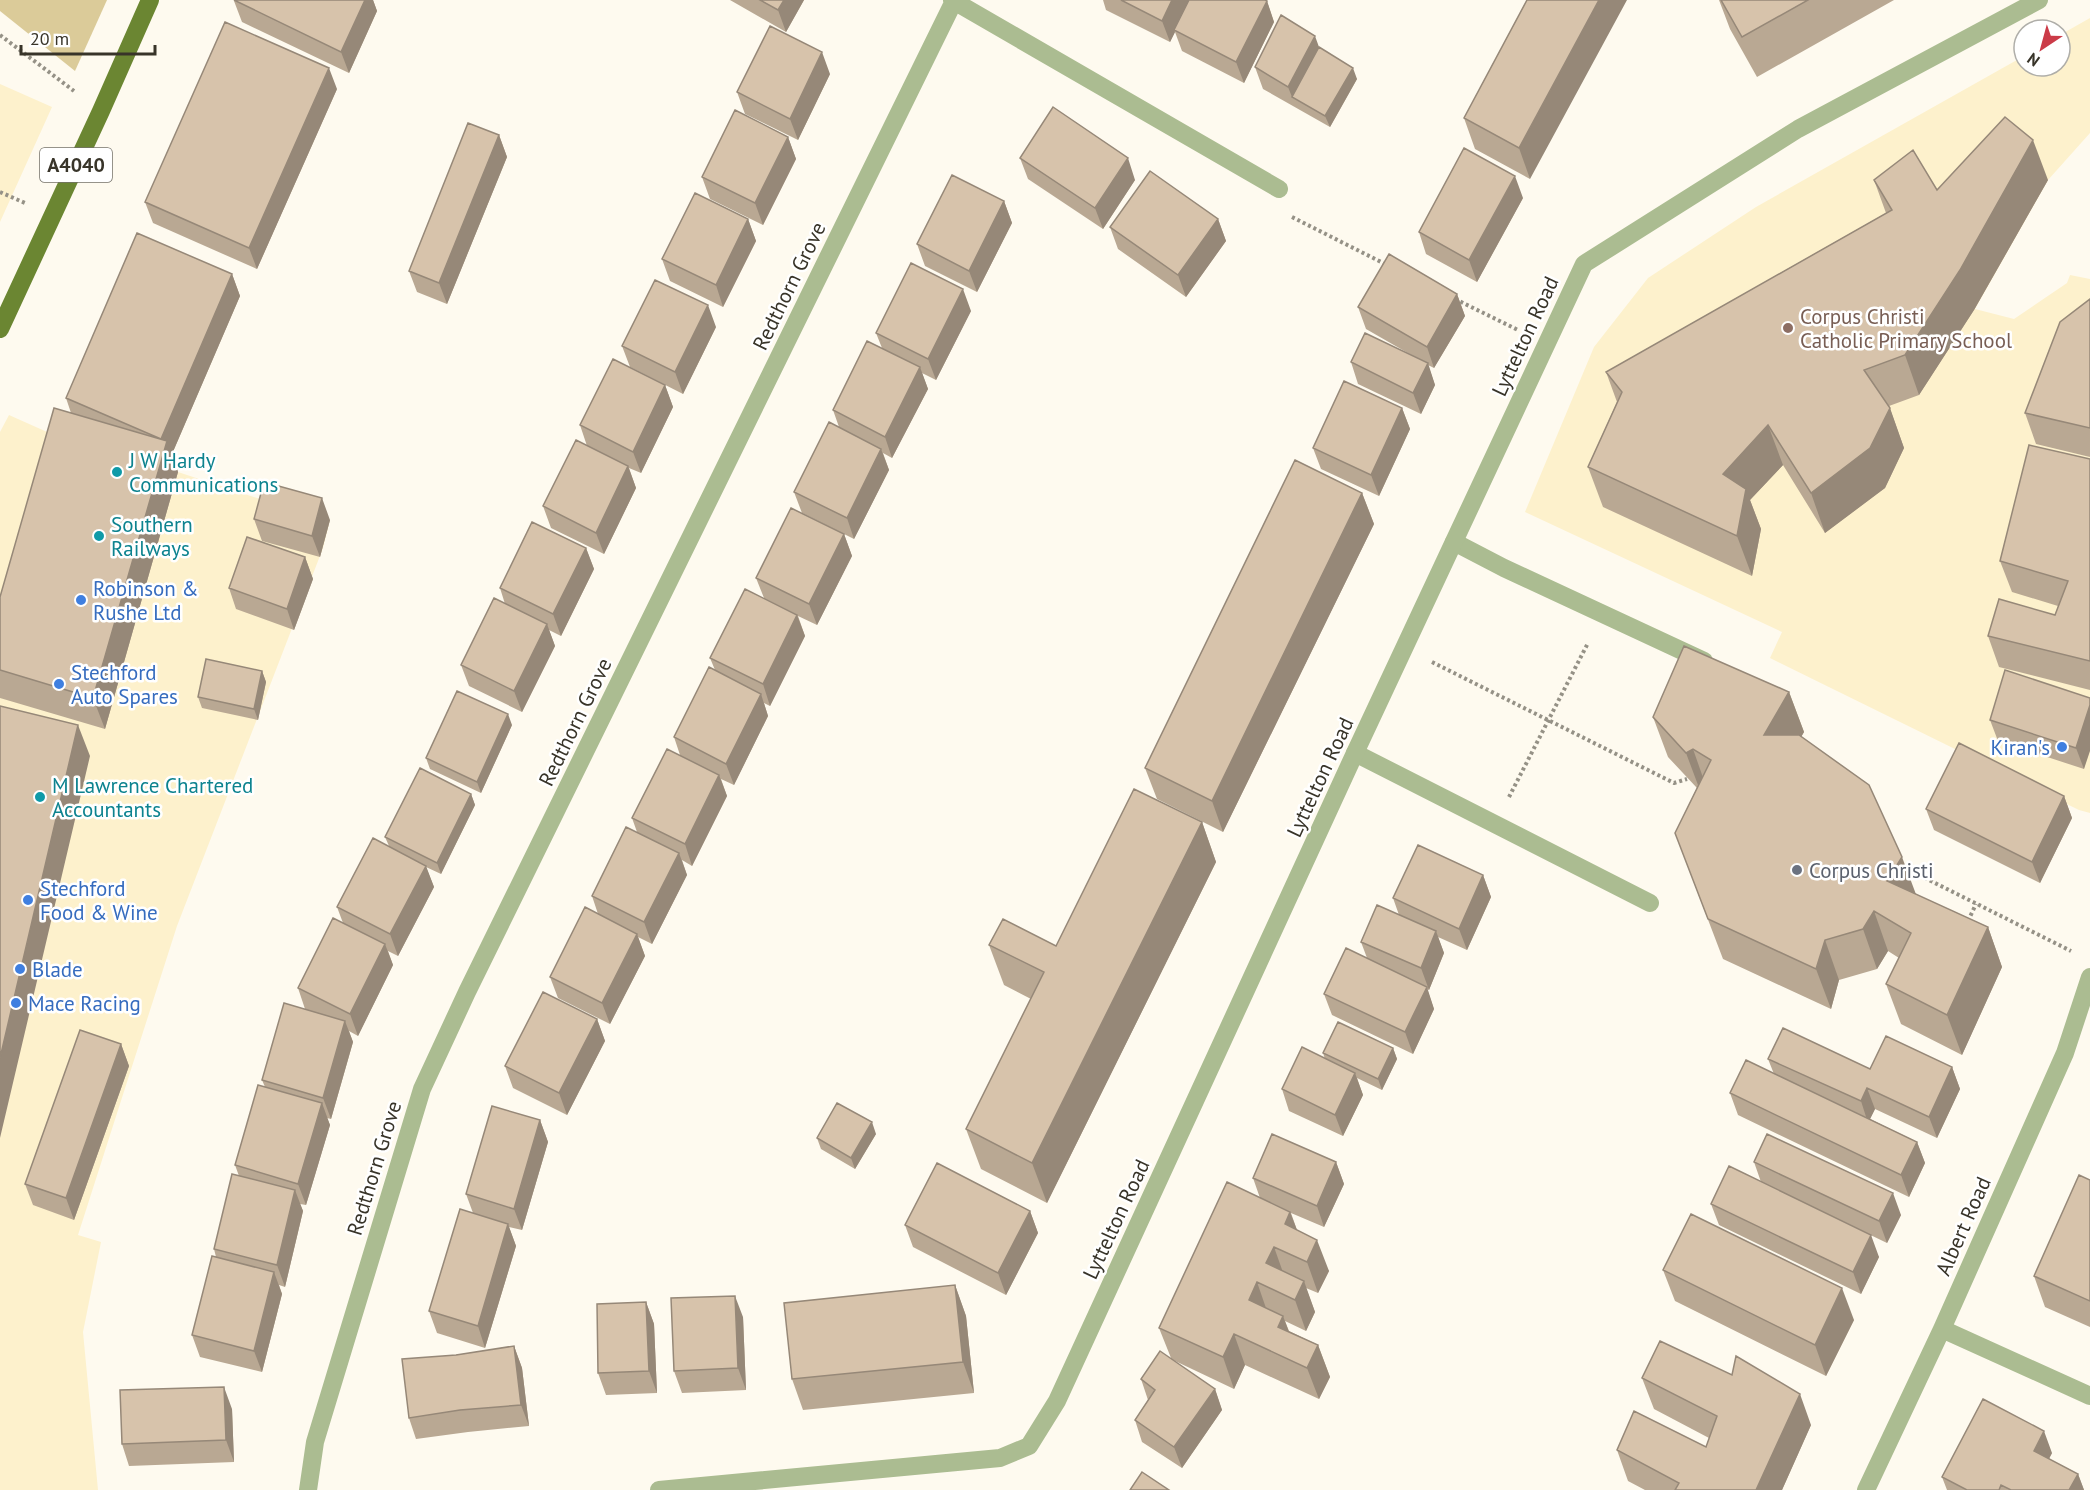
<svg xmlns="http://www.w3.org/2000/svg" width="2090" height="1490" viewBox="0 0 2090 1490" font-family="'PT Sans',sans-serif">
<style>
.built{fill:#fdf1cc}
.green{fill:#dbcb99}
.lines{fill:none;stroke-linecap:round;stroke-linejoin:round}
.path{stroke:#959186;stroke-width:4;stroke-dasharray:3 3;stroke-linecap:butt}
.service{stroke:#abbc91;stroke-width:18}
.minor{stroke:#abbc91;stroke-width:18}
.primary{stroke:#6b8632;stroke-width:18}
.wall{fill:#b9a893}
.shaded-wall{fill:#968878}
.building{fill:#d7c3ab;stroke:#968878;stroke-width:1.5}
.education-dot{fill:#8d6e63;stroke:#fff;stroke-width:2}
.culture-dot{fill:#0f9aa8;stroke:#fff;stroke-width:2}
.shop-dot{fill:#3f7fe0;stroke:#fff;stroke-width:2}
.worship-dot{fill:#6b7280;stroke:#fff;stroke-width:2}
.labels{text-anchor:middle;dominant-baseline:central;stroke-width:5;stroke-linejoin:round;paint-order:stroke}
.shield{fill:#fff;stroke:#747169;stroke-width:1.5}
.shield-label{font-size:20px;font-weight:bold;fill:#383429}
.street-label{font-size:21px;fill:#383429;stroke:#fff}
.education-label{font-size:21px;fill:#785e54;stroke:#fff;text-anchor:start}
.culture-label{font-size:21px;fill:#0d838f;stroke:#fff;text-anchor:start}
.shop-label{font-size:21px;fill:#366cbe;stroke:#fff;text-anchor:start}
.worship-label{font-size:21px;fill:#5b616d;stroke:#fff;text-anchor:start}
</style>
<rect width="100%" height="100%" fill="#fefaef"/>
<path class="built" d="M2090,18V133L2048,180L1975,309L2014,319L2067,283L2070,275L2090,279V813L2079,810L1770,658L1782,632L1525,512L1594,347L1648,278L1756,207L2024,56V66H2060V35Z
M0,84L52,107L0,222Z
M9,415L65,440L178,472L272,503L330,520L323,548L177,926L78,1235L101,1242L83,1332L98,1490H0V432Z"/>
<path class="green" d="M0,0H107L75,71L0,11Z"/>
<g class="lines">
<path class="path" d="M0,35L74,91
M0,192L25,203
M1292,217L1387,265
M1455,299L1518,330
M1432,662L1674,783L1687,779
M1509,797L1588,643
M1903,867L2071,951
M1968,921L1976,904"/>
<path class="service" d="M1454,542L1504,568L1704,661
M1355,753L1650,903"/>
<path class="minor" d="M952,0L1279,189
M1942,1329L2090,1396
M308,1490L315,1442L422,1089L467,992L954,1
M659,1490L1000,1458L1029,1446L1057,1401L1355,753L1584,264L1798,129L2039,0
M1866,1490L1942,1329L2065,1053L2090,977"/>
<path class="primary" d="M0,329L101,111L150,0"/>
</g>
<path class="wall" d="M365,0H373L377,11L349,73L242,22L234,1Z
M730,0H804L786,32Z
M1103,0H1265L1267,1L1274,22L1244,83L1182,51L1175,32L1170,42L1106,10Z
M1527,0L1530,179L1475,149L1464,118Z
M1719,0H1894L1757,77L1730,29Z
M1319,47L1357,79L1330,127L1263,89L1255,67Z
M830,74L798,140L745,114L737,92Z
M337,89L257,269L153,223L145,202Z
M499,135L507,157L447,304L417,292L409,271Z
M788,137L796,159L763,225L710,199L702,177Z
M1020,158L1135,180L1103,229L1028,179Z
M1874,180L1937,190L2048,180L1974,310L1919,395L1889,406L1904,448L1885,488L1825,533L1783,465L1750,500L1761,529L1752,576L1603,507L1588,467L1617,402L1606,372L1886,213Z
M1523,198L1477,282L1426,254L1419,232Z
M1004,201L1012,223L977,292L925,266L917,244Z
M748,219L756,241L723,307L670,281L662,259Z
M1218,219L1226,241L1186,297L1118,249L1110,227Z
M232,274L240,296L172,454L178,472L105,729L0,698V597L71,413L66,398Z
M1457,294L1465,316L1434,368L1428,365L1435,385L1421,414L1358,384L1351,362L1413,356L1366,329L1358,307Z
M2090,299V457L2036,444L2025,413Z
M971,311L936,380L922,373L928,389L892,458L883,453L889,470L854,539L802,513L794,492L839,427L833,410L882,348L876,333Z
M716,327L683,394L630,367L622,346Z
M665,385L673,407L641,473L629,468L636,488L604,554L551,528L543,506L587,446L580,425Z
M1402,408L1410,429L1379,496L1321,469L1313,448Z
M2090,459V690L1999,667L1988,636L2055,615L2058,606L2012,592L2000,561Z
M1362,493L1374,524L1223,832L1157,799L1145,768Z
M254,519L330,520L320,557L262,541Z
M844,534L852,556L817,625L798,616L805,636L770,706L764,703L768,716L734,785L721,779L727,796L692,866L682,860L687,875L652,944L638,937L645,956L610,1024L558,998L550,977L598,914L592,896L637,832L632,818L680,755L674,737L715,670L710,658L764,598L756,578Z
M586,548L594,569L561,636L549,630L555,646L522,712L469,686L461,665L505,604L500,588Z
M305,557L313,579L294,630L236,609L229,588Z
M262,671L266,682L258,720L202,708L198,697Z
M1789,692L1804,732L1801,737L1915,894L1988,927L2002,967L1962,1055L1901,1024L1886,984L1899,958L1888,951L1877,969L1839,980L1831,1009L1723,959L1675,833L1697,788L1668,757L1653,717Z
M2090,698L2084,769L1998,741L1990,720Z
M512,725L481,793L430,769L426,758Z
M471,794L475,805L441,874L426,867L434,887L398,956L388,951L393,965L358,1036L349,1031L353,1042L331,1119L327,1118L330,1125L306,1205L300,1204L303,1211L285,1287L279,1285L282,1294L262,1372L200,1357L192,1335L216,1257L214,1249L239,1176L235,1165L265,1087L262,1080L305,1009L298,988L343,923L337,907L389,846L385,837Z
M2064,796L2072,818L2040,883L1934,830L1926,809Z
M1202,822L1216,862L1047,1203L981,1169L966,1129L1031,999L1004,985L989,945L1056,946Z
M1483,875L1491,897L1467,950L1438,937L1444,953L1429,990L1427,989L1434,1009L1413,1054L1332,1015L1324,994L1367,958L1361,942L1399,915L1393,898Z
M597,1019L605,1041L567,1115L513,1088L505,1066Z
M121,1044L129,1066L74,1220L33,1205L25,1184Z
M1393,1048L1397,1059L1382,1090L1357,1078L1363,1095L1343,1136L1289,1111L1282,1089L1325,1059L1323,1053Z
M1768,1059L1870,1069L1952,1067L1960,1089L1937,1138L1875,1109L1870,1119L1917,1142L1925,1163L1909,1197L1738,1115L1730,1093L1774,1074Z
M540,1120L548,1142L522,1230L509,1227L516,1246L485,1348L437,1333L429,1311L473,1213L466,1194Z
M876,1134L855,1169L821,1149L817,1138Z
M1336,1162L1344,1184L1324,1227L1291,1213L1297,1230L1329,1271L1318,1293L1306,1288L1315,1312L1306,1331L1285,1321L1289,1331L1318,1345L1330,1377L1319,1399L1245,1365L1234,1389L1173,1360L1215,1389L1222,1410L1182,1468L1142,1442L1135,1420L1148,1400L1141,1379L1171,1358L1159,1328L1260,1198L1253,1178Z
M1754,1162L1901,1215L1887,1243L1856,1228L1879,1257L1861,1294L1719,1225L1711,1204L1761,1182Z
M2090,1180V1327L2045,1307L2034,1276Z
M1030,1211L1038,1233L1006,1295L913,1247L905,1225Z
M1663,1270L1854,1320L1826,1376L1675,1301Z
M955,1285L966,1316L974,1393L803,1410L792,1379Z
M646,1302L654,1324L657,1393L606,1395L598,1373Z
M743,1317L746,1390L682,1393L674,1371Z
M514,1346L522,1368L529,1426L468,1432L416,1439L409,1418L456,1355Z
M1642,1378L1811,1425L1782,1490H1645L1628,1481L1617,1450L1706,1447L1709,1438L1654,1409Z
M232,1409L234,1462L129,1466L122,1444Z
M2052,1453L2049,1459L2078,1474L2084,1490H1947L1942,1477Z"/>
<path class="shaded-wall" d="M365,0H373L377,11L349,73L341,52Z
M784,0H804L786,32L778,10Z
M1172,0H1191L1174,30L1175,32L1170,42L1162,21Z
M1599,0H1627L1530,179L1519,148Z
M1267,1L1274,22L1244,83L1236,62Z
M1315,36L1323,58L1292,97L1288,87Z
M822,52L830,74L798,140L790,119Z
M329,68L337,89L257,269L249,248Z
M1353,68L1357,79L1330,127L1325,116Z
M499,135L507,157L447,304L439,283Z
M788,137L796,159L763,225L755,203Z
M2033,140L2048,180L1974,310L1919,395L1905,355Z
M1128,158L1135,180L1103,229L1095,208Z
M1515,176L1523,198L1477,282L1469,260Z
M1004,201L1012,223L977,292L969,271Z
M748,219L756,241L723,307L716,285Z
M1218,219L1226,241L1186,297L1178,275Z
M232,274L240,296L172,454L178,472L105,729L93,698L161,439Z
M963,289L971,311L936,380L928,359Z
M1457,294L1465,316L1434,368L1427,347Z
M708,305L716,327L683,394L675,372Z
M1428,363L1435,385L1421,414L1413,393Z
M920,367L928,389L892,458L885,437Z
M665,385L673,407L641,473L633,452Z
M1402,408L1410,429L1379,496L1371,475Z
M1890,408L1904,448L1885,488L1825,533L1811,493Z
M1768,425L1783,465L1750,500L1761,529L1752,576L1737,536L1723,474Z
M881,449L889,470L854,539L847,518Z
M628,466L636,488L604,554L596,533Z
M1362,493L1374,524L1223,832L1212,801Z
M322,498L330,520L320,557L312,536Z
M844,534L852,556L817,625L809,604Z
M586,548L594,569L561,636L553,614Z
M305,557L313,579L294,630L287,609Z
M797,615L805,636L770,706L763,684Z
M547,624L555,646L522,712L514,691Z
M262,671L266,682L258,720L254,709Z
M1789,692L1804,732L1779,775L1764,735Z
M761,694L768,716L734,785L726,764Z
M2090,705V751L2084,769L2076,748Z
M508,714L512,725L481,793L477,782Z
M78,725L90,756L0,1138V1058Z
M1693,749L1707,789L1701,793L1686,753Z
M719,775L727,796L692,866L685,844Z
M471,794L475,805L441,874L437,863Z
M2064,796L2072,818L2040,883L2032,862Z
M1202,822L1216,862L1047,1203L1032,1163Z
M679,853L687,875L652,944L644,922Z
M1902,857L1917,897L1887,881Z
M426,866L434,887L398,956L390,934Z
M1483,875L1491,897L1467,950L1459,929Z
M1874,911L1888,951L1877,969L1863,929Z
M1988,927L2002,967L1962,1055L1947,1015Z
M1436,931L1444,953L1429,990L1421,968Z
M637,934L645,956L610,1024L602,1003Z
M1825,940L1839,980L1831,1009L1816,969Z
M385,944L393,965L358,1036L350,1014Z
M1427,987L1434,1009L1413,1054L1405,1032Z
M597,1019L605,1041L567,1115L559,1093Z
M345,1021L353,1042L331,1119L323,1098Z
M121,1044L129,1066L74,1220L66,1198Z
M1393,1048L1397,1059L1382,1090L1378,1079Z
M1952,1067L1960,1089L1937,1138L1929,1117Z
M1355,1073L1363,1095L1343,1136L1335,1115Z
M1867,1088L1875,1109L1868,1123L1861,1101Z
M322,1103L330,1125L306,1205L298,1184Z
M540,1120L548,1142L522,1230L514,1209Z
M872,1122L876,1134L855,1169L851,1158Z
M1917,1142L1925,1163L1909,1197L1901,1175Z
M1336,1162L1344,1184L1324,1227L1317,1206Z
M295,1190L303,1211L285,1287L277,1265Z
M1893,1193L1901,1215L1887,1243L1879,1221Z
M1030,1211L1038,1233L1006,1295L998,1273Z
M1290,1212L1302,1243L1285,1224Z
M508,1224L516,1246L485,1348L478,1326Z
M1871,1235L1879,1257L1861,1294L1853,1272Z
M1317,1240L1329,1271L1318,1293L1307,1262Z
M1274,1247L1285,1278L1266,1263Z
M274,1272L282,1294L262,1372L254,1351Z
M1304,1281L1315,1312L1306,1331L1295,1300Z
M1257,1282L1268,1314L1249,1300Z
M955,1285L966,1316L974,1393L963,1362Z
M1842,1288L1854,1320L1826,1376L1815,1345Z
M735,1296L743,1317L746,1390L738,1368Z
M646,1302L654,1324L657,1393L649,1371Z
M1283,1316L1295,1348L1278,1327Z
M1234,1334L1245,1365L1234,1389L1223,1357Z
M1318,1345L1330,1377L1319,1399L1307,1368Z
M514,1346L522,1368L529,1426L521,1405Z
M224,1387L232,1409L234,1462L226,1440Z
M1215,1389L1222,1410L1182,1468L1174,1447Z
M1800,1394L1811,1425L1782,1490H1756Z
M2044,1431L2052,1453L2041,1473L2034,1451Z
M2078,1474L2084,1490H2069Z"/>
<path class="building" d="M234,0H365L341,52Z
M760,0H784L778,10Z
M1121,0H1172L1162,21Z
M1189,0H1265L1267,1L1236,62L1174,30Z
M1527,0H1599L1519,148L1464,118Z
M1721,0H1808L1742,37Z
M1281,15L1315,36L1288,87L1255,67Z
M225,22L329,68L249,248L145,202Z
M770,26L822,52L790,119L737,92Z
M1319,47L1353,68L1325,116L1292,97Z
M1053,107L1128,158L1095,208L1020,158Z
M735,110L788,137L755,203L702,177Z
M2005,117L2033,140L1960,270L1905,355L1864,370L1890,408L1870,448L1811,493L1768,425L1723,474L1746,489L1737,536L1588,467L1622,392L1606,372L1892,210L1874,180L1913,150L1937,190Z
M468,123L499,135L439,283L409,271Z
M1464,148L1515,176L1469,260L1419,232Z
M1150,171L1218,219L1178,275L1110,227Z
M952,175L1004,201L969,271L917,244Z
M695,193L748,219L716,285L662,259Z
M137,233L232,274L161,439L66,398Z
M1389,254L1457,294L1427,347L1358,307Z
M911,263L963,289L928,359L876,333Z
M655,280L708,305L675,372L622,346Z
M2090,299V428L2025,413L2060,322Z
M1365,333L1428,363L1413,393L1351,362Z
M867,341L920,367L885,437L833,410Z
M613,359L665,385L633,452L580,425Z
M1344,381L1402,408L1371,475L1313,448Z
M54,408L167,441L93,698L0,670V597Z
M829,422L881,449L847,518L794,492Z
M576,440L628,466L596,533L543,506Z
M2029,445L2090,459V661L1988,636L1999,599L2055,615L2068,581L2000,561Z
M1295,460L1362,493L1212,801L1145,768Z
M264,482L322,498L312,536L254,519Z
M791,508L844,534L809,604L756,578Z
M532,522L586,548L553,614L500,588Z
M247,537L305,557L287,609L229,588Z
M745,589L797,615L763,684L710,658Z
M494,598L547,624L514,691L461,665Z
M1684,646L1789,692L1764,735H1799L1869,785L1902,857L1887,881L1988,927L1947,1015L1886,984L1911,933L1874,911L1863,929L1825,940L1816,969L1708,919L1675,833L1711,760L1693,749L1686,753L1653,717Z
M206,659L262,671L254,709L198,697Z
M709,667L761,694L726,764L674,737Z
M2005,670L2090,698V705L2076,748L1990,720Z
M457,691L508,714L477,782L426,758Z
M0,706L78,725L0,1058Z
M1959,743L2064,796L2032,862L1926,809Z
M667,749L719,775L685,844L632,818Z
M420,768L471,794L437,863L385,837Z
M1134,789L1202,822L1032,1163L966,1129L1044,972L989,945L1003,919L1056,946Z
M626,827L679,853L644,922L592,896Z
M373,838L426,866L390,934L337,907Z
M1418,845L1483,875L1459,929L1393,898Z
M1377,905L1436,931L1421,968L1361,942Z
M585,907L637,934L602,1003L550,977Z
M333,918L385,944L350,1014L298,988Z
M1346,948L1427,987L1405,1032L1324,994Z
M543,992L597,1019L559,1093L505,1066Z
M284,1003L345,1021L323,1098L262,1080Z
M1338,1022L1393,1048L1378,1079L1323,1053Z
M1783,1028L1870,1069L1886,1036L1952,1067L1929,1117L1867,1088L1861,1101L1768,1059Z
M80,1030L121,1044L66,1198L25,1184Z
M1302,1047L1355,1073L1335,1115L1282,1089Z
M1746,1060L1917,1142L1901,1175L1730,1093Z
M258,1085L322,1103L298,1184L235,1165Z
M837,1103L872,1122L851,1158L817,1138Z
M492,1106L540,1120L514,1209L466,1194Z
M1272,1134L1336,1162L1317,1206L1253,1178Z
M1767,1134L1893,1193L1879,1221L1754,1162Z
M937,1163L1030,1211L998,1273L905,1225Z
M1729,1166L1871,1235L1853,1272L1711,1204Z
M232,1174L295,1190L277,1265L214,1249Z
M2079,1175L2090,1180V1301L2034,1276Z
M1227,1182L1290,1212L1285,1224L1317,1240L1307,1262L1274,1247L1266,1263L1304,1281L1295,1300L1257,1282L1249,1300L1283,1316L1278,1327L1318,1345L1307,1368L1234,1334L1223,1357L1159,1328Z
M460,1209L508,1224L478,1326L429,1311Z
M1691,1214L1842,1288L1815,1345L1663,1270Z
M212,1256L274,1272L254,1351L192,1335Z
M955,1285L963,1362L792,1379L784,1303Z
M735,1296L738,1368L674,1371L671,1298Z
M646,1302L649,1371L598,1373L597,1304Z
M1660,1341L1732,1375L1736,1356L1800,1394L1756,1490H1675L1679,1483L1617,1450L1634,1411L1706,1447L1717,1416L1642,1378Z
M514,1346L521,1405L460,1410L409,1418L402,1359L456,1355Z
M1160,1351L1215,1389L1174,1447L1135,1420L1155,1390L1141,1379Z
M224,1387L226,1440L122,1444L120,1390Z
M1983,1399L2044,1431L2034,1451L2078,1474L2069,1490H2011L2001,1485L1999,1490H1967L1942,1477Z
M1142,1472L1169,1490H1130Z"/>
<circle class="education-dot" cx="1788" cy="328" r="6"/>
<g class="culture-dot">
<circle cx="117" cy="472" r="6"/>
<circle cx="99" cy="536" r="6"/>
<circle cx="40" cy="797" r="6"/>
</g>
<g class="shop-dot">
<circle cx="81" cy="600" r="6"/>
<circle cx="59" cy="684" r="6"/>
<circle cx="2062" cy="747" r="6"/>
<circle cx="28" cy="900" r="6"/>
<circle cx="20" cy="969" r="6"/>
<circle cx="16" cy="1003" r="6"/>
</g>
<circle class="worship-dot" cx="1797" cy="870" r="6"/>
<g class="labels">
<rect class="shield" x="40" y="148" width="72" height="34" rx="4.5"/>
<g class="shield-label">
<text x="76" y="165">A4040</text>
</g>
<g class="street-label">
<text transform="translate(789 286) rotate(-64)">Redthorn Grove</text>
<text transform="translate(1525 336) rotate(-65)">Lyttelton Road</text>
<text transform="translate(575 722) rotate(-64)">Redthorn Grove</text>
<text transform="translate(1320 777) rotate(-65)">Lyttelton Road</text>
<text transform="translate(374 1168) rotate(-73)">Redthorn Grove</text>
<text transform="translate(1116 1219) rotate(-65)">Lyttelton Road</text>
<text transform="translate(1963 1226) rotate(-66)">Albert Road</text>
</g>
<g class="education-label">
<text x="1800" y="316">Corpus Christi<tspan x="1800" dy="24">Catholic Primary School</tspan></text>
</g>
<g class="culture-label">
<text x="129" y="460">J W Hardy<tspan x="129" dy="24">Communications</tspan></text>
<text x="111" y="524">Southern<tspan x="111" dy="24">Railways</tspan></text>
<text x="52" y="785">M Lawrence Chartered<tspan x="52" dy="24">Accountants</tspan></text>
</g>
<g class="shop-label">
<text x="93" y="588">Robinson &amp;<tspan x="93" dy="24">Rushe Ltd</tspan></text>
<text x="71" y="672">Stechford<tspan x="71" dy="24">Auto Spares</tspan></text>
<text x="2050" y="747" text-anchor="end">Kiran's</text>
<text x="40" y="888">Stechford<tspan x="40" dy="24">Food &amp; Wine</tspan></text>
<text x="32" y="969">Blade</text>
<text x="28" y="1003">Mace Racing</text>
</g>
<g class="worship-label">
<text x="1809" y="870">Corpus Christi</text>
</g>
</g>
<g transform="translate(2042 48) rotate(216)"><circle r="28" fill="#ffffff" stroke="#afaea9" stroke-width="1.5"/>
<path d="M0-4.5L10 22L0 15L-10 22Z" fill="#cb3b48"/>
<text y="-9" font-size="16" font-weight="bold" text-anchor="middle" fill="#383429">N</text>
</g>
<path d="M21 45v9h134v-9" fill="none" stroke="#383429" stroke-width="3"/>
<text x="30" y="45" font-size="18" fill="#383429" stroke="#ffffff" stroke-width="4.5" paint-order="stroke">20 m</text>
</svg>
